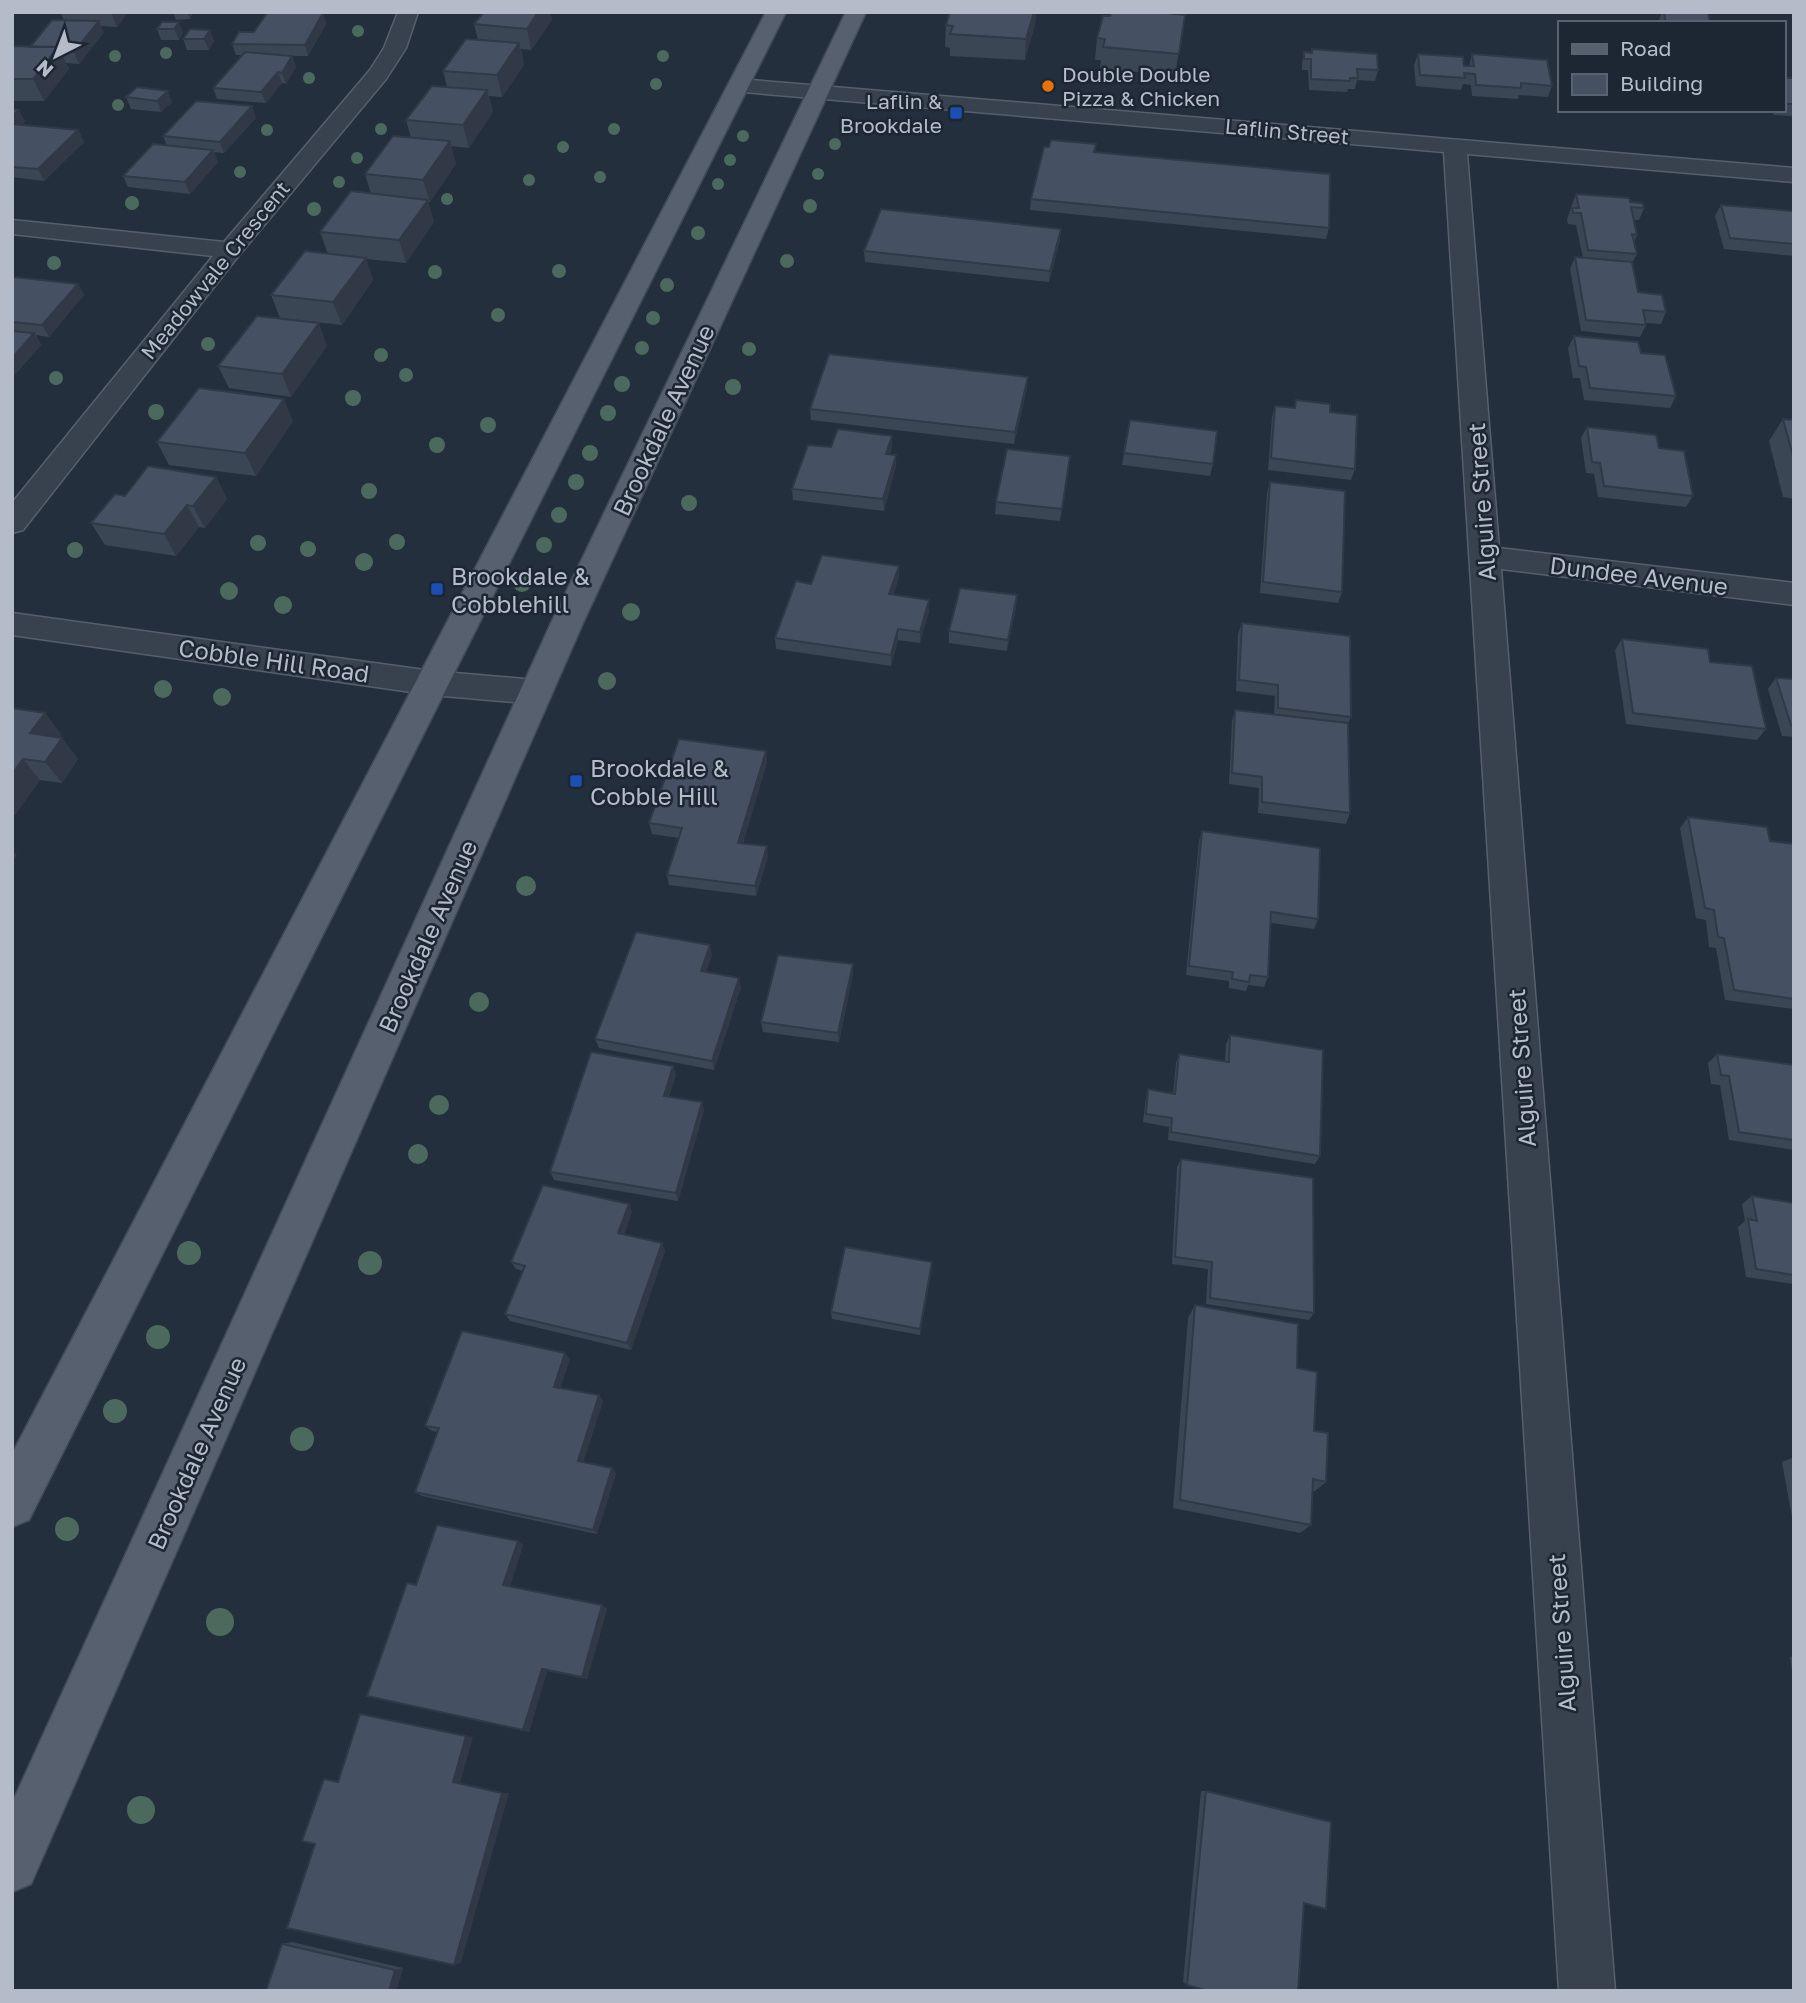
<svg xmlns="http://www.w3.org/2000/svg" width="1806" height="2003" viewBox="0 0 1806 2003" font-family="'Golos Text',sans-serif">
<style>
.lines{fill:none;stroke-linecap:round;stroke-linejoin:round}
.street-casing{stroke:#565f6c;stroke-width:3}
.primary-casing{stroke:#414a57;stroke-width:3}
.street{fill:#38414e;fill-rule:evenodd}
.primary{fill:#56606e;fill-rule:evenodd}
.tree{fill:#4b6a5d}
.wall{fill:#3b4654}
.shaded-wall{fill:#303945}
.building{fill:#455162;stroke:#303945;stroke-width:2}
.food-dot{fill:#e8710a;stroke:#1d2633;stroke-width:2.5}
.transit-dot{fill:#1a4fb4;stroke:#1d2633;stroke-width:2.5}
.labels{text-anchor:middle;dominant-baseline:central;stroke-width:5;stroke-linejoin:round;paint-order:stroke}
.far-poi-label{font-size:21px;fill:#b4bcc9;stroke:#1d2633;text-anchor:start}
.far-street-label{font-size:21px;fill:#b4bcc9;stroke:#1d2633}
.street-label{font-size:24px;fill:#b4bcc9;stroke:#1d2633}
.poi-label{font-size:24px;fill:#b4bcc9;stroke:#1d2633;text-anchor:start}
</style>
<rect width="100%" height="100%" fill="#242f3e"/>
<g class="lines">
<defs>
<path id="street" d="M398,12H418L406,48L386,79L236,259L23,530L12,533V503L213,256L12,234V220L224,242L370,70L384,48Z
M739,79L1794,168V182L1467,154L1499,548L1794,583V605L1501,569L1615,1991H1559L1444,152L731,91L728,86L731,81Z
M12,613L432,671L536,680L548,684L552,692L548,700L536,704L432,695L12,635Z"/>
<path id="primary" d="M766,12H786L29,1520L12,1527V1454Z
M846,12H866L583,623L31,1884L12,1892V1803L551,623Z"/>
</defs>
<use href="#street" class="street-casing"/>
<use href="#primary" class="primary-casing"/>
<use href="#street" class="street"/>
<use href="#primary" class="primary"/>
</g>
<g class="tree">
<circle cx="358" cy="31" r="6"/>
<circle cx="166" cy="53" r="6"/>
<circle cx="115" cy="56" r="6"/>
<circle cx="663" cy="56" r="6"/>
<circle cx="309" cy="78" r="6"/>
<circle cx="656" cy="84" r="6"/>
<circle cx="118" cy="105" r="6"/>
<circle cx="381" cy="129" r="6"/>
<circle cx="614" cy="129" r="6"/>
<circle cx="267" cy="130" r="6"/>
<circle cx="743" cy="136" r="6"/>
<circle cx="835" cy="144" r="6"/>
<circle cx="563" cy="147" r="6"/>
<circle cx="357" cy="158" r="6"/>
<circle cx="730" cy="160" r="6"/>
<circle cx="240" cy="172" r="6"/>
<circle cx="818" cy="174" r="6"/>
<circle cx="600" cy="177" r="6"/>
<circle cx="529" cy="180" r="6"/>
<circle cx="339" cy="182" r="6"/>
<circle cx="718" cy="184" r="6"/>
<circle cx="447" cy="199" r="6"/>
<circle cx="132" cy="203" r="7"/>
<circle cx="810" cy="206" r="7"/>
<circle cx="314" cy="209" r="7"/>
<circle cx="698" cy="233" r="7"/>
<circle cx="787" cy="261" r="7"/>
<circle cx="54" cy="263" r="7"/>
<circle cx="559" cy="271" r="7"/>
<circle cx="435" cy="272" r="7"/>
<circle cx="667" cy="285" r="7"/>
<circle cx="498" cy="315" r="7"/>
<circle cx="653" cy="318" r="7"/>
<circle cx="208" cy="344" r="7"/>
<circle cx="642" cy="348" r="7"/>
<circle cx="749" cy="349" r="7"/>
<circle cx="381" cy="355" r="7"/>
<circle cx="406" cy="375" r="7"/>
<circle cx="56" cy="378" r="7"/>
<circle cx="622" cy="384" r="8"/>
<circle cx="733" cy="387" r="8"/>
<circle cx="353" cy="398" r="8"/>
<circle cx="156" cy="412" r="8"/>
<circle cx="608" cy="413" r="8"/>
<circle cx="488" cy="425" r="8"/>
<circle cx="437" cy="445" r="8"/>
<circle cx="590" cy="453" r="8"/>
<circle cx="576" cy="482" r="8"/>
<circle cx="369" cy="491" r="8"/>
<circle cx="689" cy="503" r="8"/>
<circle cx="559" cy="515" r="8"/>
<circle cx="397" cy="542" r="8"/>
<circle cx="258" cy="543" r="8"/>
<circle cx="544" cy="545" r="8"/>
<circle cx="308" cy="549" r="8"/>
<circle cx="75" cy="550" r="8"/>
<circle cx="364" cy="562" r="9"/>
<circle cx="522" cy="583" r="9"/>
<circle cx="229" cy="591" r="9"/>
<circle cx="283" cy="605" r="9"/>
<circle cx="631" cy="612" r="9"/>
<circle cx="607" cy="681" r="9"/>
<circle cx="163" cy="689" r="9"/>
<circle cx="222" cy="697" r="9"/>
<circle cx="526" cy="886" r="10"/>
<circle cx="479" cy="1002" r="10"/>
<circle cx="439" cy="1105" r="10"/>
<circle cx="418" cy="1154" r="10"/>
<circle cx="189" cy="1253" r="12"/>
<circle cx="370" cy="1263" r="12"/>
<circle cx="158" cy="1337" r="12"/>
<circle cx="115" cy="1411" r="12"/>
<circle cx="302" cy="1439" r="12"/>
<circle cx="67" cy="1529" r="12"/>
<circle cx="220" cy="1622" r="14"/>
<circle cx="141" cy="1810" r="14"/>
</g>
<path class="wall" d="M60,12H128L117,27L101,26L104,32L79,64L66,63L69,69L44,101H12V46L30,47L64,20Z
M173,12H193L190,19L176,20Z
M284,12L323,13L326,24L308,56H288H292L296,67L286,84L282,83L266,103L217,99L213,88L243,55H236L232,44L254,32Z
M484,12H550L552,20L531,50L521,49L524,65L502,97L489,96L493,112L469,148L451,146L456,164L430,202H428L434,222L406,263L366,259L373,280L342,325L280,318L271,295L328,254L320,232L371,194L365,174L411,138L406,120L447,87L443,71L478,40L474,24Z
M950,12H1036L1035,24L1025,60L950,56V48L945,47L946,25Z
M1662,12H1696L1710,23H1659V20Z
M1185,15L1175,75L1100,69L1101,60H1095L1097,38L1110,16Z
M179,22L183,33L179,40H161L157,29Z
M210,30L214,41L209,50H187L183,39Z
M1312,49L1378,70L1375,81L1357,80L1355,89H1348L1347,92L1309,90L1308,70H1302V63L1304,52L1311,53Z
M1418,54L1469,66L1472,54L1552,86L1548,97L1519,95L1518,99L1472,96L1471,85L1463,84L1461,90L1416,86L1414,65Z
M1783,78H1794V116L1774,115L1772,110H1783Z
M126,97L172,102L161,112L131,109Z
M12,109L25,121L21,125L78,130L84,142L44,181L12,177Z
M256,118L224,153L214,152L218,162L190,194L128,187L123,176L167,146L163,136Z
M1095,152L1329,228L1326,239L1030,210L1031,199Z
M1576,194L1630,202L1644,208L1639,220H1634L1637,235L1634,242L1637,254L1632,263L1638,292L1666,312L1661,324L1645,323L1646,325L1640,337L1581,331L1570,269L1575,257L1583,258L1576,225L1568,224L1567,219Z
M1721,205L1794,211V256L1724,249L1715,216Z
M1060,240L1049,282L865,262L864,251Z
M12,279L78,284L84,295L49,337L36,335L41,345L12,378Z
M1574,336L1641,353L1676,396L1670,408L1584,400L1580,378H1573L1568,348Z
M327,346L291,397L229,388L218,366Z
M1028,377L1027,388L1014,444L811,420L810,409Z
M1296,400L1330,412L1355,469L1351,480L1268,470L1272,417L1275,406L1294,407Z
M1783,419L1794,420V499L1783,497L1769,441Z
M1130,420L1213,464L1210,476L1122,465Z
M293,421L256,476L169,465L157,442Z
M1587,427L1659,448L1693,496L1686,507L1598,497L1594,474L1586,473L1581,438Z
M831,447H892L890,454L896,455V466L884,511L793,500L792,489Z
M1070,456L1060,521L995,514L996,502Z
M216,477L227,499L205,528L199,527L176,556L105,545L91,523L125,496Z
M1270,482L1342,592L1338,603L1260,593L1267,493Z
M899,566V577L893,595L929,611L920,643L898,640L891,666L776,649L775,638L811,584Z
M1016,607L1007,651L949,643V631Z
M1242,623L1351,717L1348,724L1350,813L1346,824L1258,813L1259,788L1229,784L1232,721L1235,710L1274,715L1275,696L1236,691L1238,634Z
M1622,639L1710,662L1766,729L1757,740L1626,724L1615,650Z
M1776,678L1794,679V737L1782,736L1768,689Z
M12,708L45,713L61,734L59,738H62L78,759L62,783L40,780L15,815L12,814Z
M766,751L767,762L743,843L768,856L756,896L669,885L667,875L679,838L652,834L649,823Z
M1688,817L1770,841L1794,844V1009L1725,1000L1716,948L1709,947L1706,920L1696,918L1680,828Z
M1202,831L1318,919L1314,929L1271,923L1268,977L1264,987L1248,985L1246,991L1229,988V981L1186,975L1199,841Z
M712,955L706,972L741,987L714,1070L599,1048L595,1039Z
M853,974L839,1042L763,1032L761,1022Z
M1230,1035L1320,1156L1315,1164L1168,1140L1169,1127L1143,1122L1146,1097L1148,1089L1173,1093L1176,1063L1179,1054L1225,1062L1226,1044Z
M1717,1054L1794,1065V1150L1729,1140L1720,1085L1711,1084L1708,1063Z
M673,1066L676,1075L669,1096L704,1110L678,1201L554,1180L550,1172Z
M1181,1159L1314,1313L1309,1320L1206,1304L1208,1269L1172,1264L1177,1167Z
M1752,1196L1794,1203V1284L1746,1277L1738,1227L1745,1221L1742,1204Z
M632,1212L624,1235L662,1243L665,1251L631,1350L510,1321L505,1314L523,1271L516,1269L511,1262Z
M932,1262L920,1335L832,1319L831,1312Z
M1195,1305L1297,1368L1314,1431L1326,1482L1315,1491H1313L1311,1525L1300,1533L1173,1508L1188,1318Z
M570,1359L560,1388L603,1401L583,1462L616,1473L597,1534L422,1496L415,1492L438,1432L432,1431L425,1426Z
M1794,1457V1528L1782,1462Z
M518,1541L523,1545L510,1586L602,1605L607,1609L587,1679L547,1671L529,1732L367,1696L416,1585Z
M1794,1656V1685L1790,1657Z
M1201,1791H1206L1326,1909L1304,1903L1187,1985L1183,1982Z
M292,1942L403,1968L396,1991L282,1944Z"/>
<path class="shaded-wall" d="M111,12H128L117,27Z
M187,12H193L190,19Z
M538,12H550L552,20L531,50L527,29Z
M1034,12H1036L1035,24L1025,60L1026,39Z
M323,13L326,24L308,56L305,45Z
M99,21L104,32L79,64L74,52Z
M179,22L183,33L179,40L174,29Z
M210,30L214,41L209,50L204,39Z
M519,43L524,65L502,97L497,75Z
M58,47L69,69L44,101L33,79Z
M292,56L296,67L286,84L282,73Z
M278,72L282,83L266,103L261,92Z
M487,90L493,112L469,148L463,125Z
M168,91L172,102L161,112L157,101Z
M252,106L256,118L224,153L220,142Z
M19,110L25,121L14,132L12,128V116Z
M78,130L84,142L44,181L38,169Z
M450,141L456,164L430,202L423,180Z
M213,150L218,162L190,194L185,182Z
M428,200L434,222L406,263L399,240Z
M1061,229L1060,240L1049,282L1050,271Z
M366,258L373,280L342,325L333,302Z
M78,284L84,295L49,337L42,325Z
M319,323L327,346L291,397L282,374Z
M34,333L41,345L12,378V358Z
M1028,377L1027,388L1014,444L1015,432Z
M284,399L293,421L256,476L245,453Z
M892,436V447L886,466V454Z
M896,455V466L884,511L883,499Z
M216,477L227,499L205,528L193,506Z
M187,505L199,527L176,556L164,534Z
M899,566V577L890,606L889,594Z
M1017,595L1016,607L1007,651L1008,640Z
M929,600V611L920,643V632Z
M898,629V640L891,666V655Z
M45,713L61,734L46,754L30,733Z
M62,738L78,759L62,783L45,762Z
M766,751L767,762L740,853L738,843Z
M23,759L40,780L15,815L12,812V774Z
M767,846L768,856L756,896L755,886Z
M12,850L17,855L12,862Z
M710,945L712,955L703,981L701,971Z
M853,964V974L839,1042L838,1033Z
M739,978L741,987L714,1070L712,1061Z
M673,1066L676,1075L666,1104L664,1096Z
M702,1102L704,1110L678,1201L676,1193Z
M629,1204L632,1212L622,1241L618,1233Z
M662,1243L665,1251L631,1350L627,1343Z
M932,1262V1269L920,1335V1329Z
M565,1353L570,1359L558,1393L554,1387Z
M599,1395L603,1401L582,1466L578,1461Z
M612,1468L616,1473L597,1534L593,1530Z
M518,1541L523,1545L509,1589L503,1585Z
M602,1605L607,1609L587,1679L582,1677Z
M542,1669L547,1671L529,1732L523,1730Z
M466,1736L473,1737L460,1783L453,1782Z
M502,1793H509L461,1963L454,1965Z
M403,1968L396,1991H389L395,1970Z"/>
<path class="building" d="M484,12H538L527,29L474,24Z
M950,12H1034L1026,39L950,34L953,26L946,25Z
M1111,12H1158L1185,15L1179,54L1103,47L1105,39L1097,38L1103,16H1110Z
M1664,12L1708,13L1710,23H1666Z
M267,13H323L305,45L232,44L239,32H254Z
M52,20L99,21L74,52H61L58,47H30Z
M162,22H179L174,29H157Z
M190,29L210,30L204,39H183Z
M466,39L519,43L497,75L443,71Z
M12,46L58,47L33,79H12Z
M1312,49L1377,54L1378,70L1357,69L1358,78H1350V81L1311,79V59H1304V52L1312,53Z
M245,52L292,56L282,73L278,72L261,92L213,88Z
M1418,54L1463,57L1464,66H1474L1472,54L1547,60L1552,86L1521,83V88L1476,85L1475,74L1464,73L1465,78L1420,75Z
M1783,78H1794V104H1783Z
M432,86L487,90L463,125L406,120Z
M137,87L168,91L157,101L126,97Z
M196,101L252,106L220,142L163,136Z
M12,109L19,110L12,116Z
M12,124L78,130L38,169L12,167Z
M393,136L450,141L423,180L365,174Z
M1051,140L1096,144L1094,152L1330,174L1329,228L1031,199L1044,147H1049Z
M153,144L213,150L185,182L123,176Z
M351,191L428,200L399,240L320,232Z
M1576,194L1629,198L1630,202L1642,203L1644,208L1631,207L1637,235L1632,234L1637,254L1588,250L1581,213H1573L1572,208H1579Z
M1721,205L1794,211V244L1730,238Z
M881,209L1061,229L1050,271L864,251Z
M305,251L366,258L333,302L271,295Z
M1575,257L1632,262L1638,292L1662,295L1666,312L1643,310L1646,325L1586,320Z
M14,277L78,284L42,325L12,322V279Z
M257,316L319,323L282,374L218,366Z
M12,331L34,333L12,358Z
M1574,336L1638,342L1641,353L1665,355L1676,396L1590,388L1586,367L1579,366Z
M829,354L1028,377L1015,432L810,409Z
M199,388L284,399L245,453L157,442Z
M1296,400L1330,404V412L1357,415L1355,469L1271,458L1275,406L1295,408Z
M1783,419L1794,420V460Z
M1130,420L1217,431L1213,464L1124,453Z
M1587,427L1656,435L1659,448L1684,451L1693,496L1604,486L1600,463L1592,462Z
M838,429L892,436L886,454L896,455L883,499L792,489L808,445L831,447Z
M1007,449L1070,456L1062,509L996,502Z
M148,466L216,477L193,506L187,505L164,534L91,523L115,494L125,496Z
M1270,482L1345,491L1342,592L1263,582Z
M822,555L899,566L889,594L929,600L920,632L898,629L891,655L775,638L796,581L811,584Z
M960,588L1017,595L1008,640L949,631Z
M1242,623L1350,636L1351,717L1278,708V685L1239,680Z
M1622,639L1708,649L1710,662L1752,666L1766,729L1633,713Z
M1776,678L1794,679V725H1791Z
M12,708L45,713L30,733L62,738L45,762L23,759L12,774Z
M1235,710L1348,723L1350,813L1262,802V777L1232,773Z
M679,739L766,751L738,843L767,846L755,886L667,875L682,828L649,823Z
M1688,817L1767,827L1770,841L1794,844V999L1734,990L1724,938L1718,937L1714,910L1705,908Z
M1202,831L1320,848L1318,919L1271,912L1268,977L1250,975L1249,982L1232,979L1233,972L1189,966Z
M636,932L710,945L701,971L739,978L712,1061L595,1039Z
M778,955L853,964L838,1033L761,1022Z
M1230,1035L1323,1050L1320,1156L1171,1132L1172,1118L1146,1114L1148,1089L1175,1094L1179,1054L1229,1062Z
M591,1052L673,1066L664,1096L702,1102L676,1193L550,1172Z
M1717,1054L1794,1065V1140L1739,1132L1729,1076L1721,1075Z
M1181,1159L1313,1178L1314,1313L1210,1298L1212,1262L1175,1257Z
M543,1185L629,1204L618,1233L662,1243L627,1343L505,1314L525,1266L511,1262Z
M1752,1196L1794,1203V1275L1756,1269L1748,1219L1757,1221Z
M845,1247L932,1262L920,1329L831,1312Z
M1195,1305L1298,1324L1297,1368L1317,1372L1314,1431L1328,1433L1326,1482L1313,1479L1311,1525L1180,1500Z
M462,1331L565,1353L554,1387L599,1395L578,1461L612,1468L593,1530L415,1492L439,1428L425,1426Z
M437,1525L518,1541L503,1585L602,1605L582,1677L542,1669L523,1730L367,1696L407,1583L416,1585Z
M360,1714L466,1736L453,1782L502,1793L454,1965L287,1928L315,1844L302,1841L324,1779L338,1782Z
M1206,1791L1331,1822L1326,1909L1304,1903L1298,1991H1209L1187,1985Z
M282,1944L395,1970L389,1991H266Z"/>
<circle class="food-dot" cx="1048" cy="86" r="7"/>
<g class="transit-dot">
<rect x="949" y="106" width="14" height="14" rx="3.5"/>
<rect x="430" y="582" width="14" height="14" rx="3.5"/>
<rect x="569" y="774" width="14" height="14" rx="3.5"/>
</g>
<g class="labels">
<g class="far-poi-label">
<text x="1062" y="74">Double Double<tspan x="1062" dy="24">Pizza &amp; Chicken</tspan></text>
<text x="942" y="101" text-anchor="end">Laflin &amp;<tspan x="942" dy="24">Brookdale</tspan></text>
</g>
<g class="far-street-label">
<text transform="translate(1287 131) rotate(5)">Laflin Street</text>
<text transform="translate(215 270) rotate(-51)">Meadowvale Crescent</text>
</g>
<g class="street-label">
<text transform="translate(663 420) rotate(-65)">Brookdale Avenue</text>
<text transform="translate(1481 502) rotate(-94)">Alguire Street</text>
<text transform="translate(1639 575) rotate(7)">Dundee Avenue</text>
<text transform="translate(274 660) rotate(8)">Cobble Hill Road</text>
<text transform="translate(427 936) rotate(-66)">Brookdale Avenue</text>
<text transform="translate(1521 1068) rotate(-94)">Alguire Street</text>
<text transform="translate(196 1453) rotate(-66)">Brookdale Avenue</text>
<text transform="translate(1561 1633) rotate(-94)">Alguire Street</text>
</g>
<g class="poi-label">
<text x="451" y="575">Brookdale &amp;<tspan x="451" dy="28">Cobblehill</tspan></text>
<text x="590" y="767">Brookdale &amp;<tspan x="590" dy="28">Cobble Hill</tspan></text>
</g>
</g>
<rect width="1806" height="2003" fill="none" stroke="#b4bcc9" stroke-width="28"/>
<rect x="1558" y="21" width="228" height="91" fill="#1d2633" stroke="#59626f" stroke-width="2"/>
<rect x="1572" y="44" width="35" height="10" fill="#56606e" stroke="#59626f" stroke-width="2"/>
<text x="1620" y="56" font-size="21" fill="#b4bcc9">Road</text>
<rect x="1572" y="74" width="35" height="21" fill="#455162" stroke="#59626f" stroke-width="2"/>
<text x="1620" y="91" font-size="21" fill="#b4bcc9">Building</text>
<g transform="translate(56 56) rotate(222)" stroke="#1d2633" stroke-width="5" paint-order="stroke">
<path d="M0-5L12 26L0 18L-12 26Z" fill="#b4bcc9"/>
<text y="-10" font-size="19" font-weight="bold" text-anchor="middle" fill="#b4bcc9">N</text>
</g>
</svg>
